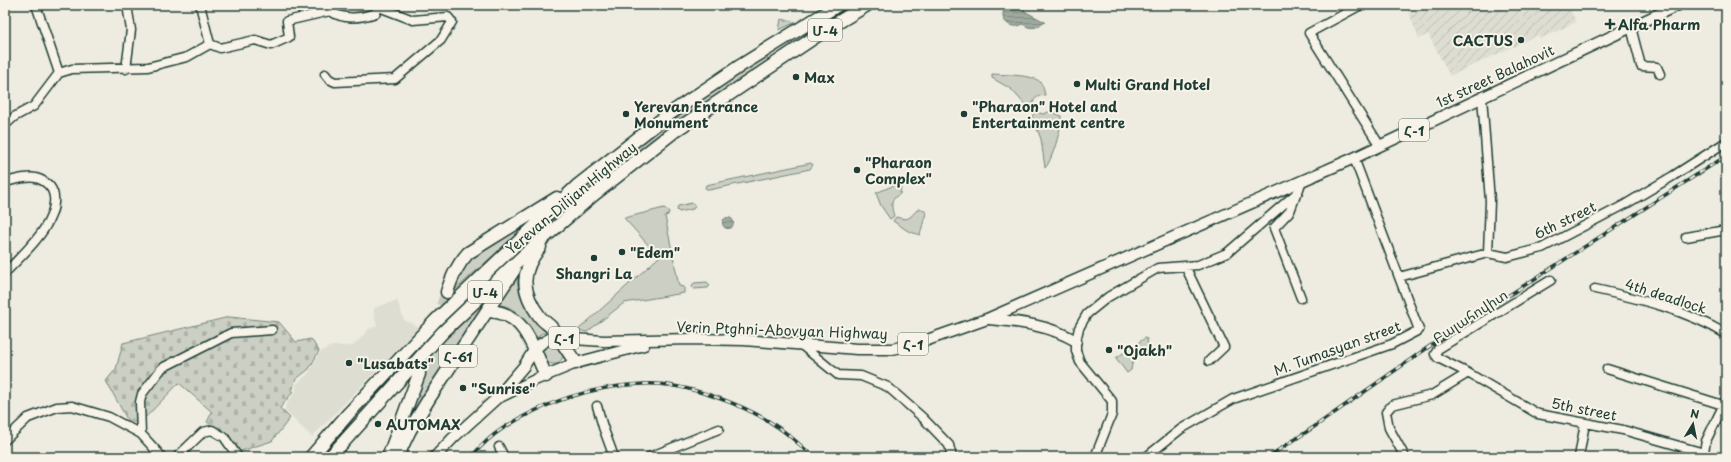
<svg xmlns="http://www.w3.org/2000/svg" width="1731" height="462" viewBox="0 0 1731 462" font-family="'Playpen Sans','Noto Sans Armenian',sans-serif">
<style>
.built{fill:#ddddd2}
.industrial{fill:url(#industrial-furrows)}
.grass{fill:#cccfc4;stroke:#76867c}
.cemetery{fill:url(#cemetery-stones);stroke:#76867c}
.water{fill:url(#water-rules);stroke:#6c7e74}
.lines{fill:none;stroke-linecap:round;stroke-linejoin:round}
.highway-tunnel{stroke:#c5c9be;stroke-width:12;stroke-dasharray:12 6;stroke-linecap:butt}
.minor-casing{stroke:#1f3d34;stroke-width:11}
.major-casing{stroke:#1f3d34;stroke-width:13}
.highway-casing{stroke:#1f3d34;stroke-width:15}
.minor{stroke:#f7f3e8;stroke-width:8}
.major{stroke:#f7f3e8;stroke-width:10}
.highway{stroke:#f7f3e8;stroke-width:12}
.rail-casing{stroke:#1f3d34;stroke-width:3.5}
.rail{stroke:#f7f3e8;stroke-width:2;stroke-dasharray:6;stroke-linecap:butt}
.poi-dot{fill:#1f3d34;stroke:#f7f3e8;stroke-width:1.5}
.labels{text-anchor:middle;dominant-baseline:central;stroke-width:4;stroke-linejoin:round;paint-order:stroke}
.shield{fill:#f7f3e8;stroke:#60746a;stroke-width:1}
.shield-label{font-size:13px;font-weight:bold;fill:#1f3d34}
.poi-label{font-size:14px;font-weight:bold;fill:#1f3d34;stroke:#f7f3e8;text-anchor:start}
.street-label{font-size:14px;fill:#1f3d34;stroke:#f7f3e8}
</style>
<defs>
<pattern id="industrial-furrows" width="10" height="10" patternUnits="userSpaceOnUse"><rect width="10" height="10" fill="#ddddd2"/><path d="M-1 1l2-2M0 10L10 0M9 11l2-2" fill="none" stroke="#bdbfb5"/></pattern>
<pattern id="cemetery-stones" width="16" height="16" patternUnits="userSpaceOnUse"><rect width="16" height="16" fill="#cccfc4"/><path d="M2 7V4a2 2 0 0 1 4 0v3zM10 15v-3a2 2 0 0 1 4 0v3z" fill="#afb3a9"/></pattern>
<pattern id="water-rules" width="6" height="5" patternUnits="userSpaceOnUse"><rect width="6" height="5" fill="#9fa99f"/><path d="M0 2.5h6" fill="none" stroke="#818b82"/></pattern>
</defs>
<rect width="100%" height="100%" fill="#eeece1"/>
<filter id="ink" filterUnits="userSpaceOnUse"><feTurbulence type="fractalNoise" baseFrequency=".025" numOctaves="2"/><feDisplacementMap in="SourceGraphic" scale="8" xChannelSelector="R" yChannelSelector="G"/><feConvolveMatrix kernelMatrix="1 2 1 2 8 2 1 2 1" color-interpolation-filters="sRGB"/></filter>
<g filter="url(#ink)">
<path class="built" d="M397,300L404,320L419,327L312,437L285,411L286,405L296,391V384L308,374L320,352L331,346H353L369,329L377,326L374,314V308Z"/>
<path class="industrial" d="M1406,5H1568L1576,22L1540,39L1538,35L1450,76L1428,34L1419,39Z"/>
<path class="grass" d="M849,5H859L806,37L803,32Z
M781,19L796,22L779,30Z
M766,56L769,61L575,204L325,457H319L405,358L535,232L632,151L722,85Z
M992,74C1002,75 1035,74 1041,83C1043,86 1044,91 1045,95C1037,96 1032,99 1033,107L1028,108L1011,89L992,78Z
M1051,111L1061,116C1062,127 1052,161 1045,168L1041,139L1032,116L1036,112L1043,114Z
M811,163L813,165L810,169L709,190L705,188L706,185Z
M897,184L901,186L900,194C890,199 891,206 894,216L890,219L881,206L876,193Z
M692,203L695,206L693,209L679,212L677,210L678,206Z
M664,208L669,211L668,215L665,216L679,286L684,287V293L624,303L587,332L578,330L659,257L624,218Z
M919,208L924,210L926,213L920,235L908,231L893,221L896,217C910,221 909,218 919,208Z
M541,212L455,290L454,284L467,264L476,254Z
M517,277C518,300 530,319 549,333H542L536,339C527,325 516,304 497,305Z
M707,282L710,285L708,288L694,289L692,287L694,283Z
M502,284L399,441L429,356L448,334Z
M1145,338L1147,339L1148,347C1138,356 1133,355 1131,370L1127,373L1116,358Z
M556,341L564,356L558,364H551L545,361L541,351L542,348Z"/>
<path class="cemetery" d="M229,317L279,322L296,342L311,339L319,351L309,369L295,380L292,393L280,408L290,418L272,441L238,452L227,435L207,422L212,412L179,383L140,423L128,421L106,381L116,369L123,343Z"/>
<path class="water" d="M1008,5H1020L1026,12L1045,22C1038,28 1030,30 1023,24C1009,32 995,16 1008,5Z
M722.5 223a5.5 5.5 0 1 1 11 0a5.5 5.5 0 1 1-11 0Z"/>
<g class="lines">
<path class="highway-tunnel" d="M419,374L447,292"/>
<defs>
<path id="minor" d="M36,5L59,73
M1361,5L1309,33L1380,146
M1631,27L1641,66L1657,67L1660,74
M210,44L220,48L255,40L271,45L289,37L287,21L330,11C343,20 361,18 376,13L378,5
M126,69L131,30L127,5
M325,74L329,79L335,82L395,79L441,40L452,22L448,17L413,20L379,7
M1482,97L1490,201L1488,253
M5,125L14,117L34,106L59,73L72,69L148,67L187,57L210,44L200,5
M5,182C14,180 27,176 36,178C62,186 56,210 44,229C34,245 18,259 5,273
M1296,195L1290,211L1274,228L1301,298
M1686,237L1726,230
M1185,266L1224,347L1209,361
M1399,277L1488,253L1507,257L1542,248L1626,204L1673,176L1726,142
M1551,280L1438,349L1435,354L1438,358L1468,373L1538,414L1623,430L1704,453
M1595,289C1640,299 1686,310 1726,334
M800,344L838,375L861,376L888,387L922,417L949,445L952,457
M1607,369L1723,405
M597,406L603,427L614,457
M141,434L140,402L142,394L162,368L231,333L272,330
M5,440L28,418L57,407L72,406L109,417L141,434L162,457
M499,447L504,457
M177,457L203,432L212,430L224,437L238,457
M649,457L719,429
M1095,457L1112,414V401L1080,362L1076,351V341L1079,328L1087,314L1108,297L1158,268L1198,265L1227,253L1298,192L1302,180
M1146,457L1181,429L1233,399L1392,344L1419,330L1354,158
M1405,457L1389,428L1386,412L1392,405L1432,395L1468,373
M1579,457L1585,423
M1703,457L1706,441L1726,400"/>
<path id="major" d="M989,319C1020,322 1049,325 1076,341
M500,397L537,379L576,363L644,345
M435,457L453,438L496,399L524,366L534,350L542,343L549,339L558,338L604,341L691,339L744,340L857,349H892L916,344L987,319L1354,158L1678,5"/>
<path id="highway" d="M540,247C520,272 521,292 540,317C543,321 548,324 551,327C560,338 568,352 576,363
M447,292C452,277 457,265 468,253L557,198
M489,311C525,312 533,348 546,376
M389,455L419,374
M311,457L349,413L435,321L577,186L665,117L740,66L838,5
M330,457L443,332L523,256L592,196L676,130L827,29L867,5
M397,457L410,430L430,397L514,270"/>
</defs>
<use href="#minor" class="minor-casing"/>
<use href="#major" class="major-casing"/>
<use href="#highway" class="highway-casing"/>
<use href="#minor" class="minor"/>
<use href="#major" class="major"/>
<use href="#highway" class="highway"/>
<defs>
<path id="rail" d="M471,457C480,447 491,436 502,429C544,402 593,386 642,384C682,381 747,405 779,428C791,436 802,447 814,457
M1268,457L1314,427L1430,346L1726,156"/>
</defs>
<use href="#rail" class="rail-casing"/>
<use href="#rail" class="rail"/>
</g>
</g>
<g class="poi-dot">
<path d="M1608 18h4v4h4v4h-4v4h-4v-4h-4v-4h4z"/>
<circle cx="1521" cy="40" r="4"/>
<circle cx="796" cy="77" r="4"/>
<circle cx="1077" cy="84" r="4"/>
<circle cx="626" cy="114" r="4"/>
<circle cx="964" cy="114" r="4"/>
<circle cx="857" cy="170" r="4"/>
<circle cx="622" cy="252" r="4"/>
<circle cx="594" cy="258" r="4"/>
<circle cx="1109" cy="350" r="4"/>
<circle cx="349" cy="363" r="4"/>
<circle cx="463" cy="388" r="4"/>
<circle cx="378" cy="424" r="4"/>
</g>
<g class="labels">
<g class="shield">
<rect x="808" y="19" width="34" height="22" rx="3"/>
<rect x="1399" y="119" width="30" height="22" rx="3"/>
<rect x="468" y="281" width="34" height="22" rx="3"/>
<rect x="549" y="327" width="30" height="22" rx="3"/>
<rect x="898" y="333" width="30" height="22" rx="3"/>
<rect x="439" y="345" width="38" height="22" rx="3"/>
</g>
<g class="shield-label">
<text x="825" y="30">Մ-4</text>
<text x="1414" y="130">Հ-1</text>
<text x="485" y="292">Մ-4</text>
<text x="564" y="338">Հ-1</text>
<text x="913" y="344">Հ-1</text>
<text x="458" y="356">Հ-61</text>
</g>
<g class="poi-label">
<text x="1618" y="24">Alfa Pharm</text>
<text x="1513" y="40" text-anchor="end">CACTUS</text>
<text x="804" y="77">Max</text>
<text x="1085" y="84">Multi Grand Hotel</text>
<text x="634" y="106">Yerevan Entrance<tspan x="634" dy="16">Monument</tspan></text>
<text x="972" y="106">"Pharaon" Hotel and<tspan x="972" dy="16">Entertainment centre</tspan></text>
<text x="865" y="162">"Pharaon<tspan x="865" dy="16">Complex"</tspan></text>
<text x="630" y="252">"Edem"</text>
<text x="594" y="273" text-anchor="middle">Shangri La</text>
<text x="1117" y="350">"Ojakh"</text>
<text x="357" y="363">"Lusabats"</text>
<text x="471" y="388">"Sunrise"</text>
<text x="386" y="424">AUTOMAX</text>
</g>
<g class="street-label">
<text transform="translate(1495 76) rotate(-25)">1st street Balahovit</text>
<text transform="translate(571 198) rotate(-40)">Yerevan-Dilijan Highway</text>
<text transform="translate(1565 220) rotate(-26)">6th street</text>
<text transform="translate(1666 296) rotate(18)">4th deadlock</text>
<text transform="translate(1470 316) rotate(-33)">Բալահովիտ</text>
<text transform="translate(782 330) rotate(2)">Verin Ptghni-Abovyan Highway</text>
<text transform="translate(1337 348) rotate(-20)">M. Tumasyan street</text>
<text transform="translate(1584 409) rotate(11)">5th street</text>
</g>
</g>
<rect width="1731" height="462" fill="none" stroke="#f7f3e8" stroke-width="20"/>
<rect x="10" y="10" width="1711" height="442" fill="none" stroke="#1f3d34" stroke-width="1.5" filter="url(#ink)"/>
<g transform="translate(1693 424) rotate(10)" stroke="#f7f3e8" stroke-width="3" paint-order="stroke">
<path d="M0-3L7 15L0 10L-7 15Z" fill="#1f3d34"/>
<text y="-6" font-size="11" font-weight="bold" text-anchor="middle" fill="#1f3d34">N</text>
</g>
</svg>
